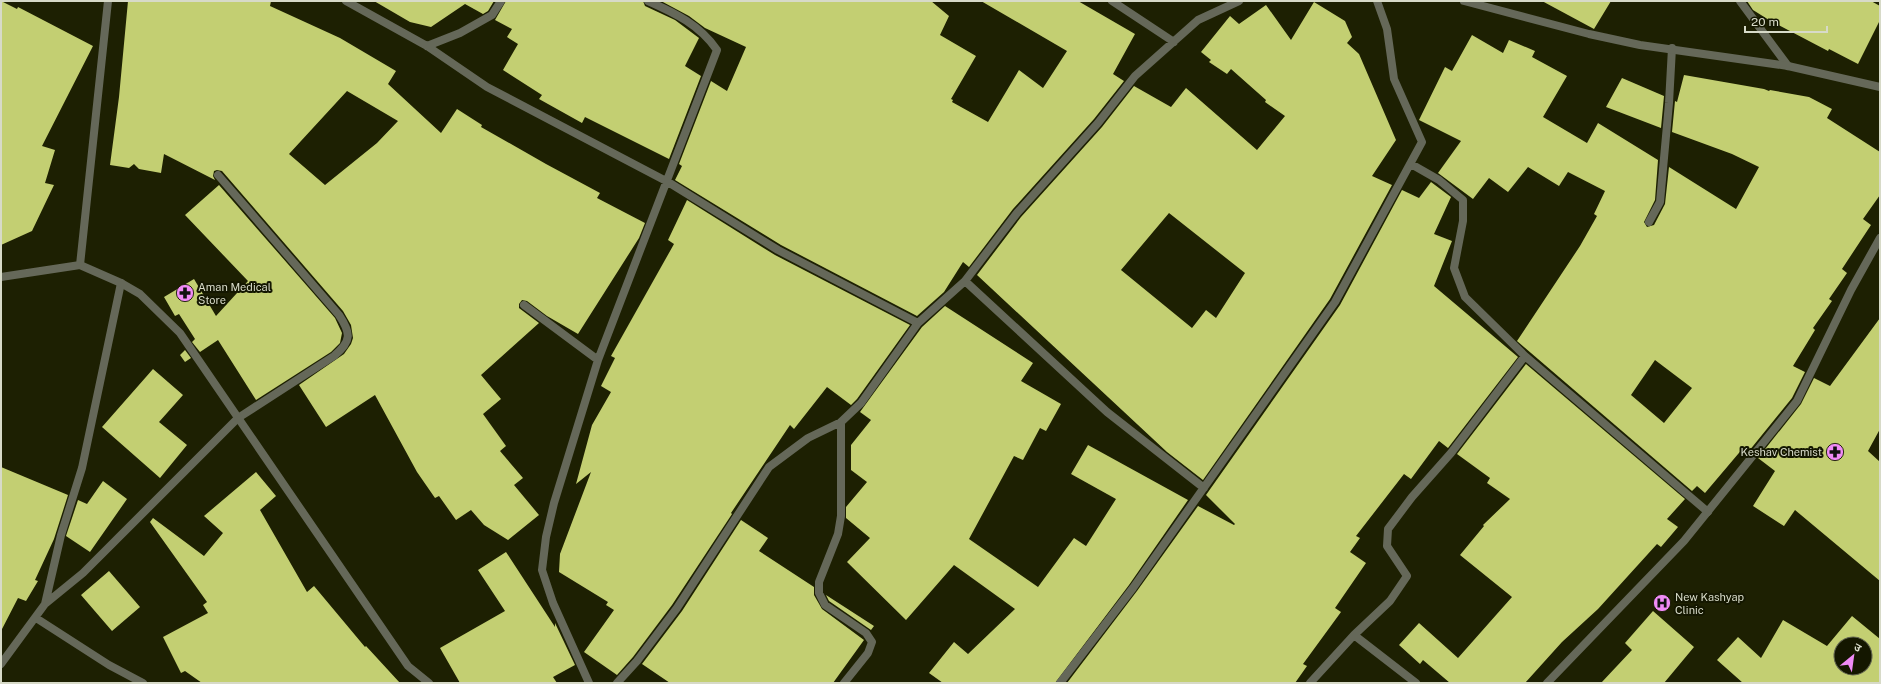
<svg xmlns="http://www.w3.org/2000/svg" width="1881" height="684" viewBox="0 0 1881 684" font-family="'Public Sans','Noto Sans Devanagari',sans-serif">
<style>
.building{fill:#c3cf72;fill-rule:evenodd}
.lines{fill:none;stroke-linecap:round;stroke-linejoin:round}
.minor{stroke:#656859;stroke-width:8}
.tertiary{stroke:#656859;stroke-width:8}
.labels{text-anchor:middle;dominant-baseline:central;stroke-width:4;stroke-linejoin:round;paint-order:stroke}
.poi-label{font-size:11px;fill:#d7dac8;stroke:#141700;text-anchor:start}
</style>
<rect width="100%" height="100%" fill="#1d2002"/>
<path class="building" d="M1,1L17,9L18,7L93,46L42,146L55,150L45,183L54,185L32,231L1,245Z
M128,1H271L270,6L340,38L396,71L388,84L441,133L457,109L482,125L481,127L546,164L600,193L597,198L645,223L639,238L578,334L547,316L527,301L522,300L519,304V308L539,323L481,375L501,399L483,414L506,446L500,451L523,478L514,485L539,515L508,540L484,525L471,510L456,520L439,496L435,498L417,472L375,395L326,427L299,385L344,354L351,344L353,338L351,325L343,311L222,171L217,170L214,171L213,176L215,180L164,154L161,173L139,169L134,164L129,168L110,165L119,97ZM347,91L398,121L377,143L325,185L289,154Z
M374,1H494L488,11L483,14L465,4L431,27L410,22Z
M506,1H643L645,6L675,20L699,38L685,66L701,76L669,159L585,117L582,123L539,99L542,95L503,70L518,44L507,37L512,29L495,20Z
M661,1H931L949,16L940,35L976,56L951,99L953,100L952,102L988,122L1019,70L1043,88L1067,51L981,1H1078L1135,34L1113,74L1124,81L1094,119L1013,209L969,267L963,262L944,292L917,316L781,245L675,180L682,166L679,164L711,81L727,91L746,47L705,28L689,16Z
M1542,1H1611L1594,29Z
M1747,1H1871L1880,6V20L1858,64L1829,49L1828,51L1769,20L1753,10Z
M1314,2L1345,21L1352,37L1347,43L1359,54L1396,140L1372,176L1392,185L1330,299L1203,480L1167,452L977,275L1021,217L1102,127L1134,86L1171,107L1186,88L1257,150L1285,116L1265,102L1266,100L1231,69L1227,74L1209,62L1211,60L1201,52L1230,16L1239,24L1266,5L1291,40ZM1169,213L1245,273L1216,318L1206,310L1192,328L1121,270Z
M1472,35L1503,53L1509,40L1535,51L1532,57L1567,76L1543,117L1587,143L1598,123L1658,160L1655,200L1644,222L1647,227L1654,225L1665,204L1669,167L1736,209L1759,167L1732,154L1672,132L1675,101L1677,102L1684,75L1764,89L1769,91L1770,90L1809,97L1832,109L1827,118L1880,152V195L1863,219L1871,225L1842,269L1847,273L1829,299L1832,301L1813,328L1815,330L1793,366L1805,372L1792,398L1749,451L1744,447L1705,493L1697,486L1692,491L1517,341L1580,246L1597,216L1594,214L1605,191L1568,172L1559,186L1528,167L1508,192L1489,178L1473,199L1438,173L1461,141L1419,120L1445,67L1452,71ZM1655,360L1692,388L1664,423L1631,395Z
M1622,78L1664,96L1661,128L1606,107Z
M1431,182L1451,197L1434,234L1452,241L1434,286L1518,357L1448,448L1439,441L1411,479L1404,474L1356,536L1360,538L1350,552L1366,563L1335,608L1341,612L1303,664L1307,666L1295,683H1067L1137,591L1198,506L1234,525L1235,524L1206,495L1340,305L1402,190L1419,198Z
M219,185L335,318L342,333L340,343L331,352L256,400L218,340L200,352L192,342L195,339L179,314L175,316L164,297L194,279L216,316L248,281L185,215Z
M687,200L775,255L910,325L857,399L851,405L827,387L794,429L790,425L731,513L732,514L672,605L633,657L617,675L584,652L614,610L606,605L608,602L559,572L560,554L591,472L576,484L592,425L611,392L601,386L615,358L611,356L674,244L668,240Z
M945,306L1033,363L1021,381L1061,404L1046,431L1040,428L1023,460L1014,456L969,539L1038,587L1074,538L1086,546L1116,499L1071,474L1088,445L1188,500L1129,585L1055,683H943L929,673L954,642L968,654L1015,609L954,565L906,620L847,562L870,538L846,518V507L867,482L851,470V445L871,420L860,412L922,327Z
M1880,318V429L1868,451L1880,462V581L1795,510L1784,526L1753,506L1775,471L1758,458L1801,404L1814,378L1830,386Z
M185,350L191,358L185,362L180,355Z
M1526,364L1685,499L1667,519L1678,527L1661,547L1657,544L1598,609L1562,642L1525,683H1450L1423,660L1420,664L1399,645L1419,623L1458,658L1512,597L1460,555L1484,526L1483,525L1510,499L1487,483L1490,478L1457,454Z
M153,369L183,395L159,422L187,445L160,478L102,427Z
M1,467L68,495L54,539L35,580L38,581L26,601L18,598L1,631Z
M256,472L276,496L260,510L307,592L314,586L365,647L366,646L400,683H202L185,671L181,673L163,637L208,613L203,605L207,602L150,522L153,518L204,556L223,533L204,516Z
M103,481L127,499L90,552L66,536L78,500L87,504Z
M741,520L768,538L759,551L814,587V595L822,609L864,640L833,683H670L642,664L682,611Z
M506,552L555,627V623L575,665L553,677L557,683H460L440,648L505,611L478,570Z
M109,571L140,607L112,631L81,595Z
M826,595L874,626L871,630L829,601Z
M1653,611L1694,647L1664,683H1601L1632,650L1625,643Z
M1852,616L1880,639V683H1743L1717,660L1738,637L1761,658L1783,620L1827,646ZM1841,644H1865V668H1841Z"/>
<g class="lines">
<path class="minor" d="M346,1L427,46L487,87L668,182L778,250L918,323
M1112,1L1174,42
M1740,1L1788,66
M427,46L460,33L492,15L501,1
M1649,222L1660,202L1669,103L1672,48
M965,281L1107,412L1204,488
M524,305L598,360
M1525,356L1708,512
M841,422V516L838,534L819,582V593L825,605L866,633L872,642L868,653L844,683
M45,604L83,573L238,418L334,356C352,341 351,333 339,315L218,175
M36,618L109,665L143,683
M1354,635L1390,601L1407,576L1387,546L1388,529L1412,497L1451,453L1525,356L1465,297L1454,268L1463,221V200L1439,180L1411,164
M1,664L45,604L61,535L82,468L121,283
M589,683L553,603L542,570L546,537L554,503L598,360L717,50C700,25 675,13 648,1
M617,683L637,661L677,608L769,467L808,438L841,422L861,403L918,323L965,281L1017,213L1098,123L1135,76L1198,20L1239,1
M1060,683L1133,588L1335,302L1422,142L1394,79L1387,29L1377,1
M1310,683L1354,635L1416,683"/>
<path class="tertiary" d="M1464,1L1589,34L1640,45L1788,66L1880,87
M80,265L108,1
M1,277L80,265L121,283L140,294L180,333L408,666L429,683
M1547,683L1684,541L1797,401L1851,290L1880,238"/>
</g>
<defs>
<symbol id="pharmacy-disc" viewBox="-11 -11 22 22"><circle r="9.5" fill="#f08bf6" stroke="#141700"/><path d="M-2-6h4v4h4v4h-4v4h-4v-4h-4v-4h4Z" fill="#111"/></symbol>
<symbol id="hospital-disc" viewBox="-11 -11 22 22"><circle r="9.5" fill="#f08bf6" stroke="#141700"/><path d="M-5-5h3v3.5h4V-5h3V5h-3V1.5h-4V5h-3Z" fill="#111"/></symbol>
</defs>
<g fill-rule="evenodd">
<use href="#pharmacy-disc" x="175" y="283" width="20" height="20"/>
<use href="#pharmacy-disc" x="1825" y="442" width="20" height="20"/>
<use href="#hospital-disc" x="1652" y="593" width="20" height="20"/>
</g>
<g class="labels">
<g class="poi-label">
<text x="198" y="287">Aman Medical<tspan x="198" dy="13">Store</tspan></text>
<text x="1822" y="452" text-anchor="end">Keshav Chemist</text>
<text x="1675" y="597">New Kashyap<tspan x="1675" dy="13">Clinic</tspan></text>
</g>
</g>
<rect width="1881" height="684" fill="none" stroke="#d7dac8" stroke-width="4"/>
<g transform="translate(1853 656) rotate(29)"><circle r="19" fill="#141700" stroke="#626550"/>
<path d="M0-3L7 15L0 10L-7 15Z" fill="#f08bf6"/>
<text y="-6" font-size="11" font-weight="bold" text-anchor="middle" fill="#d7dac8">उ</text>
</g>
<path d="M1745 26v6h82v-6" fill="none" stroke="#d7dac8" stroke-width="2"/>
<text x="1751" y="26" font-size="12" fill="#d7dac8" stroke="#141700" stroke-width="3" paint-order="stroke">20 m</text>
</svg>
